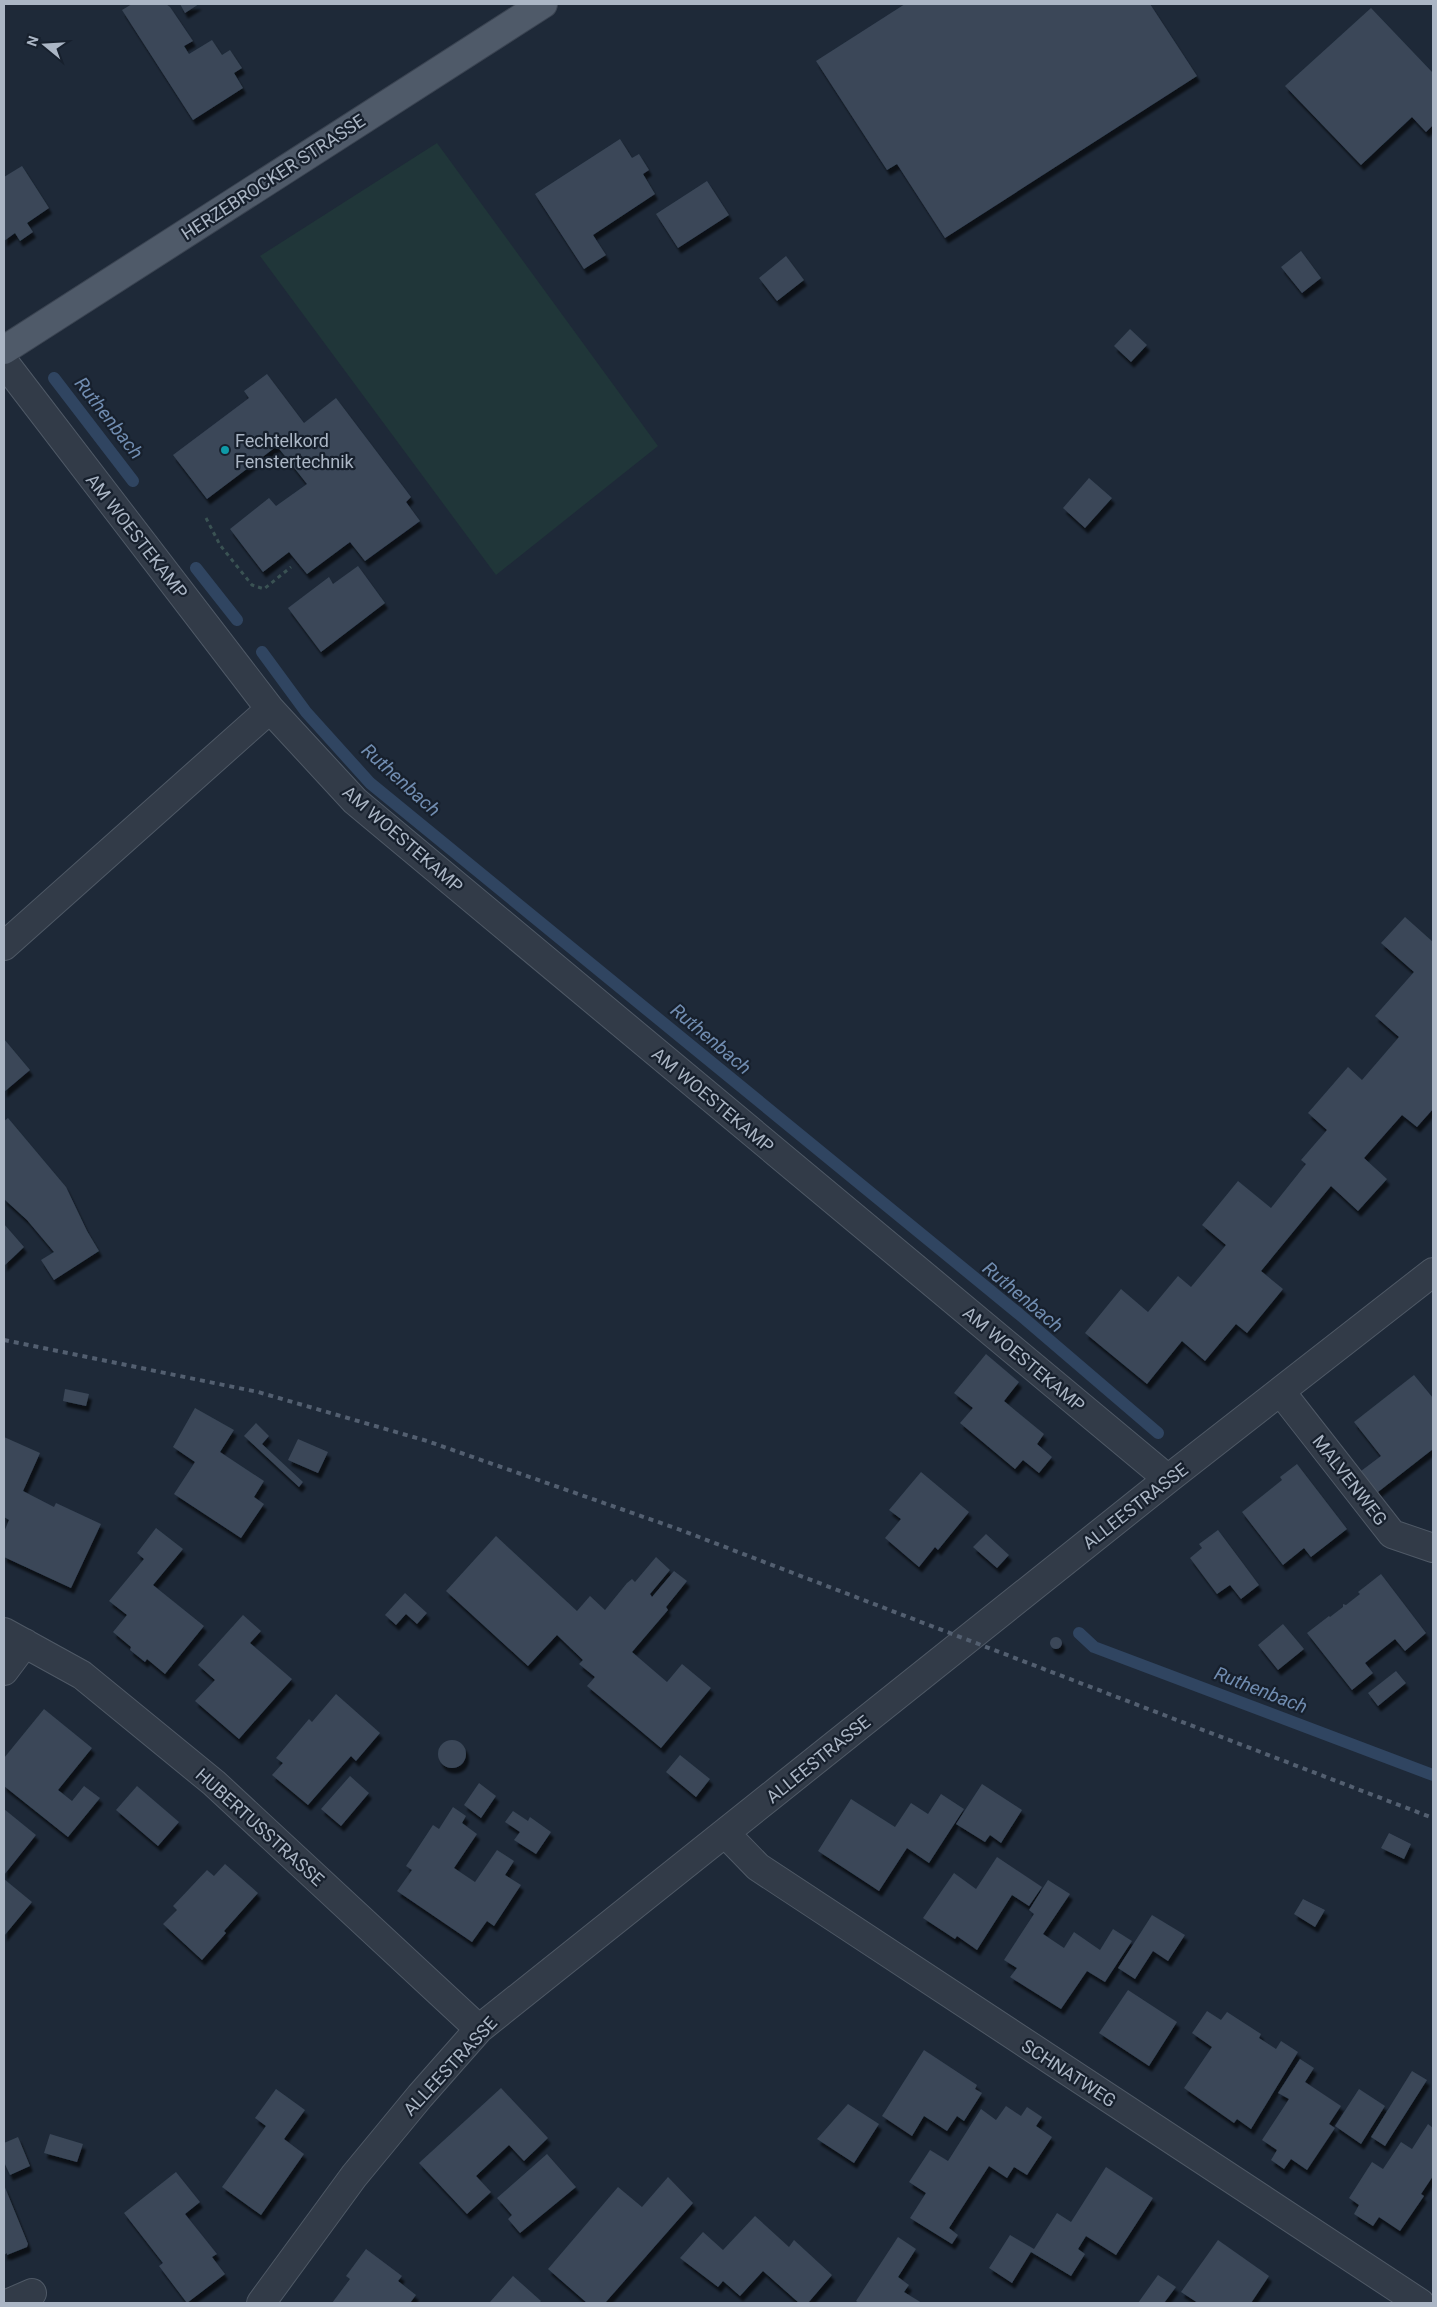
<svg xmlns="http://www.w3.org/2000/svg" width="1437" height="2307" viewBox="0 0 1437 2307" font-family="Roboto,sans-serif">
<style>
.green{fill:#203639}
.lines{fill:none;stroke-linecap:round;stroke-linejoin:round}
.stream{stroke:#304561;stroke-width:12}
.building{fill:#3a4758;filter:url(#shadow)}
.minor-casing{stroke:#4f5966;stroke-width:30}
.major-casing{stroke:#3b4452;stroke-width:30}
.path{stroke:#3a5253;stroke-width:3;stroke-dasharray:4 4;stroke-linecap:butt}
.minor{stroke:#323b48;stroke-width:28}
.major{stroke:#4f5a69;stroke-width:28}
.rail{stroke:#535f70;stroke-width:4;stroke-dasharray:5 5;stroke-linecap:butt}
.culture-dot{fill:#0f9aa8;stroke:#17202d;stroke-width:2}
.labels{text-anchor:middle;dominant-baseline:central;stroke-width:4.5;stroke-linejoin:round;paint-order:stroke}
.street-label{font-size:18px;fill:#abb6c5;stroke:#17202d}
.poi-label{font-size:18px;fill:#abb6c5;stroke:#17202d;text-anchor:start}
.water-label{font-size:19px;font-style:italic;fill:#718db1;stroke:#17202d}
</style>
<defs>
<filter id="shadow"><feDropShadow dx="3" dy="5.5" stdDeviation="1" flood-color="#0009"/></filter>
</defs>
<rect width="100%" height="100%" fill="#1e2938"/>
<path class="green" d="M437,143L658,446L496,575L260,256Z"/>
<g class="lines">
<path class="stream" d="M54,378L133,481
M196,568L237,620
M262,652L306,712L370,783L1019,1314L1158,1433
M1079,1633L1094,1647L1433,1775"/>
</g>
<path class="building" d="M132,4H166L170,7L193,41L184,46L189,54L212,40L222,55L230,50L242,68L234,73L243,88L193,120L122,10Z
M180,4H199L185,13Z
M905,4H1150L1197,76L945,238L897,164L887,170L816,61Z
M1371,8L1433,73V125L1426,132L1412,117L1361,165L1285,86Z
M620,139L632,158L639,154L649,170L643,174L655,194L593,235L606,255L584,269L535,194Z
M22,166L49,208L27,223L33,232L20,241L15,233L4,241V177Z
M707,181L729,215L678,248L656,214Z
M1301,251L1321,278L1302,293L1281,267Z
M786,256L804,280L777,301L759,278Z
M1130,329L1147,345L1131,362L1114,346Z
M267,374L304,423L336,398L411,497L406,502L420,521L365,561L350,542L307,574L289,552L263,572L230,529L269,498L276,506L307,484L277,446L207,499L173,455L249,398L244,391Z
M1089,478L1112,498L1085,528L1063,508Z
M358,566L385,603L321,652L288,608L329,577L333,584Z
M1405,917L1433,942V1109L1417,1127L1402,1115L1364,1158L1387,1179L1358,1211L1331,1186L1261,1271L1283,1289L1247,1333L1236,1324L1205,1361L1182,1341L1147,1384L1085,1333L1121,1289L1148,1312L1178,1276L1191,1287L1226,1245L1202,1225L1238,1181L1271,1208L1306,1164L1301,1160L1327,1130L1308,1113L1348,1067L1362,1080L1399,1037L1375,1016L1414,972L1381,943Z
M4,1039L30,1070L4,1092Z
M8,1118L66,1187L87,1231L99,1251L54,1280L41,1260L54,1252L27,1220L4,1199V1121Z
M4,1224L24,1247L4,1266Z
M986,1354L1019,1382L1004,1401L1044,1434L1037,1444L1052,1457L1039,1473L1023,1460L1015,1469L960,1423L973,1408L954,1393Z
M1414,1375L1433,1398V1449L1378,1492L1361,1471L1381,1456L1354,1422Z
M65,1389L89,1394L86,1406L63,1401Z
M195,1408L234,1430L220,1452L264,1481L254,1497L264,1504L241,1538L174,1494L195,1462L173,1447Z
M256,1423L269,1436L262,1444L303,1482L299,1487L244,1436Z
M4,1437L40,1453L23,1491L54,1507L56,1503L101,1524L71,1588L4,1557V1532L9,1520L4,1517Z
M298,1439L328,1452L318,1473L288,1460Z
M1297,1464L1347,1529L1311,1557L1304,1548L1283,1565L1242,1512L1282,1480L1280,1477Z
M921,1472L969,1512L938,1550L935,1547L919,1567L885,1538L901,1519L889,1510Z
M156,1528L183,1549L153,1585L204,1626L165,1674L147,1659L145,1662L130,1650L131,1647L113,1632L127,1615L109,1601L144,1559L137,1553Z
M1218,1530L1259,1585L1241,1599L1230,1585L1217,1594L1190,1558L1202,1548L1199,1544Z
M986,1534L1009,1555L997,1568L973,1547Z
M496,1536L577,1611L590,1596L605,1610L627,1583L632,1579L635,1582L656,1557L670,1570L650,1594L652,1597L674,1571L687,1581L666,1607L668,1610L632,1652L667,1682L682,1664L711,1688L661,1748L587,1686L595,1677L579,1664L583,1660L557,1635L528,1666L446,1591Z
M1381,1574L1426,1633L1405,1651L1395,1639L1365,1663L1373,1673L1352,1690L1307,1633L1329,1616L1330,1617L1343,1607V1604L1346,1605L1360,1594L1358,1592Z
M405,1593L427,1613L417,1624L406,1614L396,1625L385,1615Z
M243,1615L261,1631L250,1643L292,1679L239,1739L195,1701L215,1680L198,1665Z
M1283,1624L1304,1649L1278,1670L1258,1645Z
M1050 1643a6 6 0 1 1 12 0a6 6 0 1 1-12 0Z
M1396,1671L1406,1683L1378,1706L1368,1693Z
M336,1694L380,1733L356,1761L351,1756L308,1805L272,1775L283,1763L276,1758L309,1719L312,1722Z
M44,1709L92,1748L58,1790L72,1801L84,1786L100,1798L68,1837L4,1786V1758Z
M438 1754a14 14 0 1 1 28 0a14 14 0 1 1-28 0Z
M680,1755L710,1779L696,1797L666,1772Z
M350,1776L369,1793L341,1826L321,1809Z
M479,1783L496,1796L481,1818L464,1805Z
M982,1784L1022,1810L1001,1843L990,1835L985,1842L956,1824Z
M137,1786L179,1822L158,1846L116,1810Z
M941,1794L964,1809L929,1863L907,1848L879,1891L818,1851L851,1799L895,1827L911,1803L928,1814Z
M453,1807L466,1816L462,1823L477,1834L454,1868L475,1882L497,1850L514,1861L505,1875L521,1885L494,1926L487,1921L472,1942L397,1891L412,1870L406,1866L433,1825L439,1829Z
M4,1809L36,1835L4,1875Z
M513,1811L528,1821L530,1817L551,1832L536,1854L514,1840L520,1832L505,1822Z
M1389,1833L1411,1844L1404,1859L1381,1848Z
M997,1857L1042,1887L1029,1906L1012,1895L977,1950L957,1936L955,1939L923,1918L954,1873L976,1889Z
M225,1864L258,1893L224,1931L226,1933L202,1960L163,1924L177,1910L173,1906L207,1870L214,1876Z
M4,1879L32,1902L4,1936Z
M1048,1880L1070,1894L1043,1934L1064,1948L1074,1932L1100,1950L1113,1929L1132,1941L1105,1982L1087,1971L1061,2009L1010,1977L1017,1968L1004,1960L1034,1914L1029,1910Z
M1303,1899L1325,1910L1315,1927L1294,1914Z
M1152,1915L1185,1935L1168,1961L1153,1951L1135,1979L1118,1968Z
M1128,1990L1177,2022L1149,2066L1099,2033Z
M1207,2011L1221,2020L1227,2012L1261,2034L1259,2038L1276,2049L1281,2041L1298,2052L1251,2129L1237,2119L1234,2123L1184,2088L1212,2047L1192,2033Z
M924,2050L977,2085L975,2089L982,2093L964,2121L957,2116L947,2131L924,2116L912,2136L882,2116Z
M1300,2059L1314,2068L1305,2082L1341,2106L1329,2124L1335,2128L1307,2170L1291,2159L1284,2169L1271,2160L1277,2150L1262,2140L1289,2099L1278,2093Z
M1412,2071L1427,2080L1385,2146L1371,2137Z
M501,2088L548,2138L524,2161L509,2145L476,2176L491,2192L467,2214L419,2163Z
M276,2089L305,2110L284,2139L304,2154L261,2215L222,2187L266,2126L255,2118Z
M1359,2089L1385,2106L1361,2144L1335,2126Z
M848,2104L879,2124L854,2163L817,2139Z
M1006,2106L1021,2116L1027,2107L1042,2117L1036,2126L1052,2137L1027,2175L1014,2167L1007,2178L989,2166L949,2228L958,2235L952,2244L910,2218L926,2193L909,2182L930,2150L948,2161L981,2109L996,2120Z
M1428,2124L1433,2128V2176L1421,2194L1424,2196L1400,2231L1379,2217L1373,2226L1354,2214L1359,2205L1349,2198L1372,2162L1383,2169L1401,2142L1412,2149Z
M50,2134L83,2144L77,2162L44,2153Z
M18,2137L30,2166L10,2175L4,2162V2143Z
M547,2154L576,2187L520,2233L508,2219L512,2215L497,2198Z
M1106,2167L1153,2198L1116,2255L1086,2236L1078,2249L1085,2254L1071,2276L1031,2252L1012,2283L989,2268L1010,2235L1034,2249L1057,2213L1071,2222Z
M176,2172L200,2202L185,2214L217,2254L212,2257L225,2274L187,2303L159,2266L163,2263L124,2213Z
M668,2177L693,2203L605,2303H587L548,2269L618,2187L642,2207Z
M4,2185L28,2244L27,2247L7,2255V2253L4,2255Z
M755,2216L789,2247L794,2240L832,2275L808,2303H799L763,2271L740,2296L723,2281L718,2287L680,2258L703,2232L723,2250Z
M898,2237L916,2249L898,2277L909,2285L904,2292L922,2303H859L856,2301Z
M1218,2240L1269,2276L1251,2303H1198L1181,2292Z
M366,2249L402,2276L398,2281L416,2295L410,2303H332L350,2279L346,2276Z
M1158,2275L1176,2287L1164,2303H1138Z
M513,2276L541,2301L539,2303L490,2302Z"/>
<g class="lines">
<defs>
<path id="minor" d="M4,362L270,709L355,801L1168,1479
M4,946L270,709
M1281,1392L1392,1534L1433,1548
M4,1632L82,1675L214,1783L479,2029
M4,1671L25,1643
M725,1833L758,1867L1420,2303
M9,2303L32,2293
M261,2303L354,2176L420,2096L479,2029L1168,1479L1433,1272"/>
<path id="major" d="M4,350L543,4"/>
</defs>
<use href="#minor" class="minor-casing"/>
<use href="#major" class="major-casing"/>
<path class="path" d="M206,518L220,545L252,585L264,589L291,567"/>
<use href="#minor" class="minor"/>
<use href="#major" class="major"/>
<path class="rail" d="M4,1340L258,1392L427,1441L678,1529L1433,1818"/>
</g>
<circle class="culture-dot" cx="225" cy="450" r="5"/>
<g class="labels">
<g class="street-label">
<text transform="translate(273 177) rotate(-33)">HERZEBROCKER STRASSE</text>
<text transform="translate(137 536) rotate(52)">AM WOESTEKAMP</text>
<text transform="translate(403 839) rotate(41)">AM WOESTEKAMP</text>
<text transform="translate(713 1100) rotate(40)">AM WOESTEKAMP</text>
<text transform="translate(1024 1359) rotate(40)">AM WOESTEKAMP</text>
<text transform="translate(1350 1480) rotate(52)">MALVENWEG</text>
<text transform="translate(1135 1506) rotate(-38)">ALLEESTRASSE</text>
<text transform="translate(818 1759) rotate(-39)">ALLEESTRASSE</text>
<text transform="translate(260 1827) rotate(42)">HUBERTUSSTRASSE</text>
<text transform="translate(450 2066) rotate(-47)">ALLEESTRASSE</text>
<text transform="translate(1069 2073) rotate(33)">SCHNATWEG</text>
</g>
<g class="poi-label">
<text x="235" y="440">Fechtelkord<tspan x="235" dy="21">Fenstertechnik</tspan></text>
</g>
<g class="water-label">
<text transform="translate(109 418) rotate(52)">Ruthenbach</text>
<text transform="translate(401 780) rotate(42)">Ruthenbach</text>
<text transform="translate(711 1039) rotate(40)">Ruthenbach</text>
<text transform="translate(1023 1297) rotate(40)">Ruthenbach</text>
<text transform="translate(1261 1690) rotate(21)">Ruthenbach</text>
</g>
</g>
<rect width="1437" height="2307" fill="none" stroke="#abb6c5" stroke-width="10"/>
<g transform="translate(45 45) rotate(288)" stroke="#17202d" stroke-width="4" paint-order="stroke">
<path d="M0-4L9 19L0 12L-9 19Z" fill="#abb6c5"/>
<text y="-8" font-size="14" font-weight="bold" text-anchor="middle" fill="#abb6c5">N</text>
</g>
</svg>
